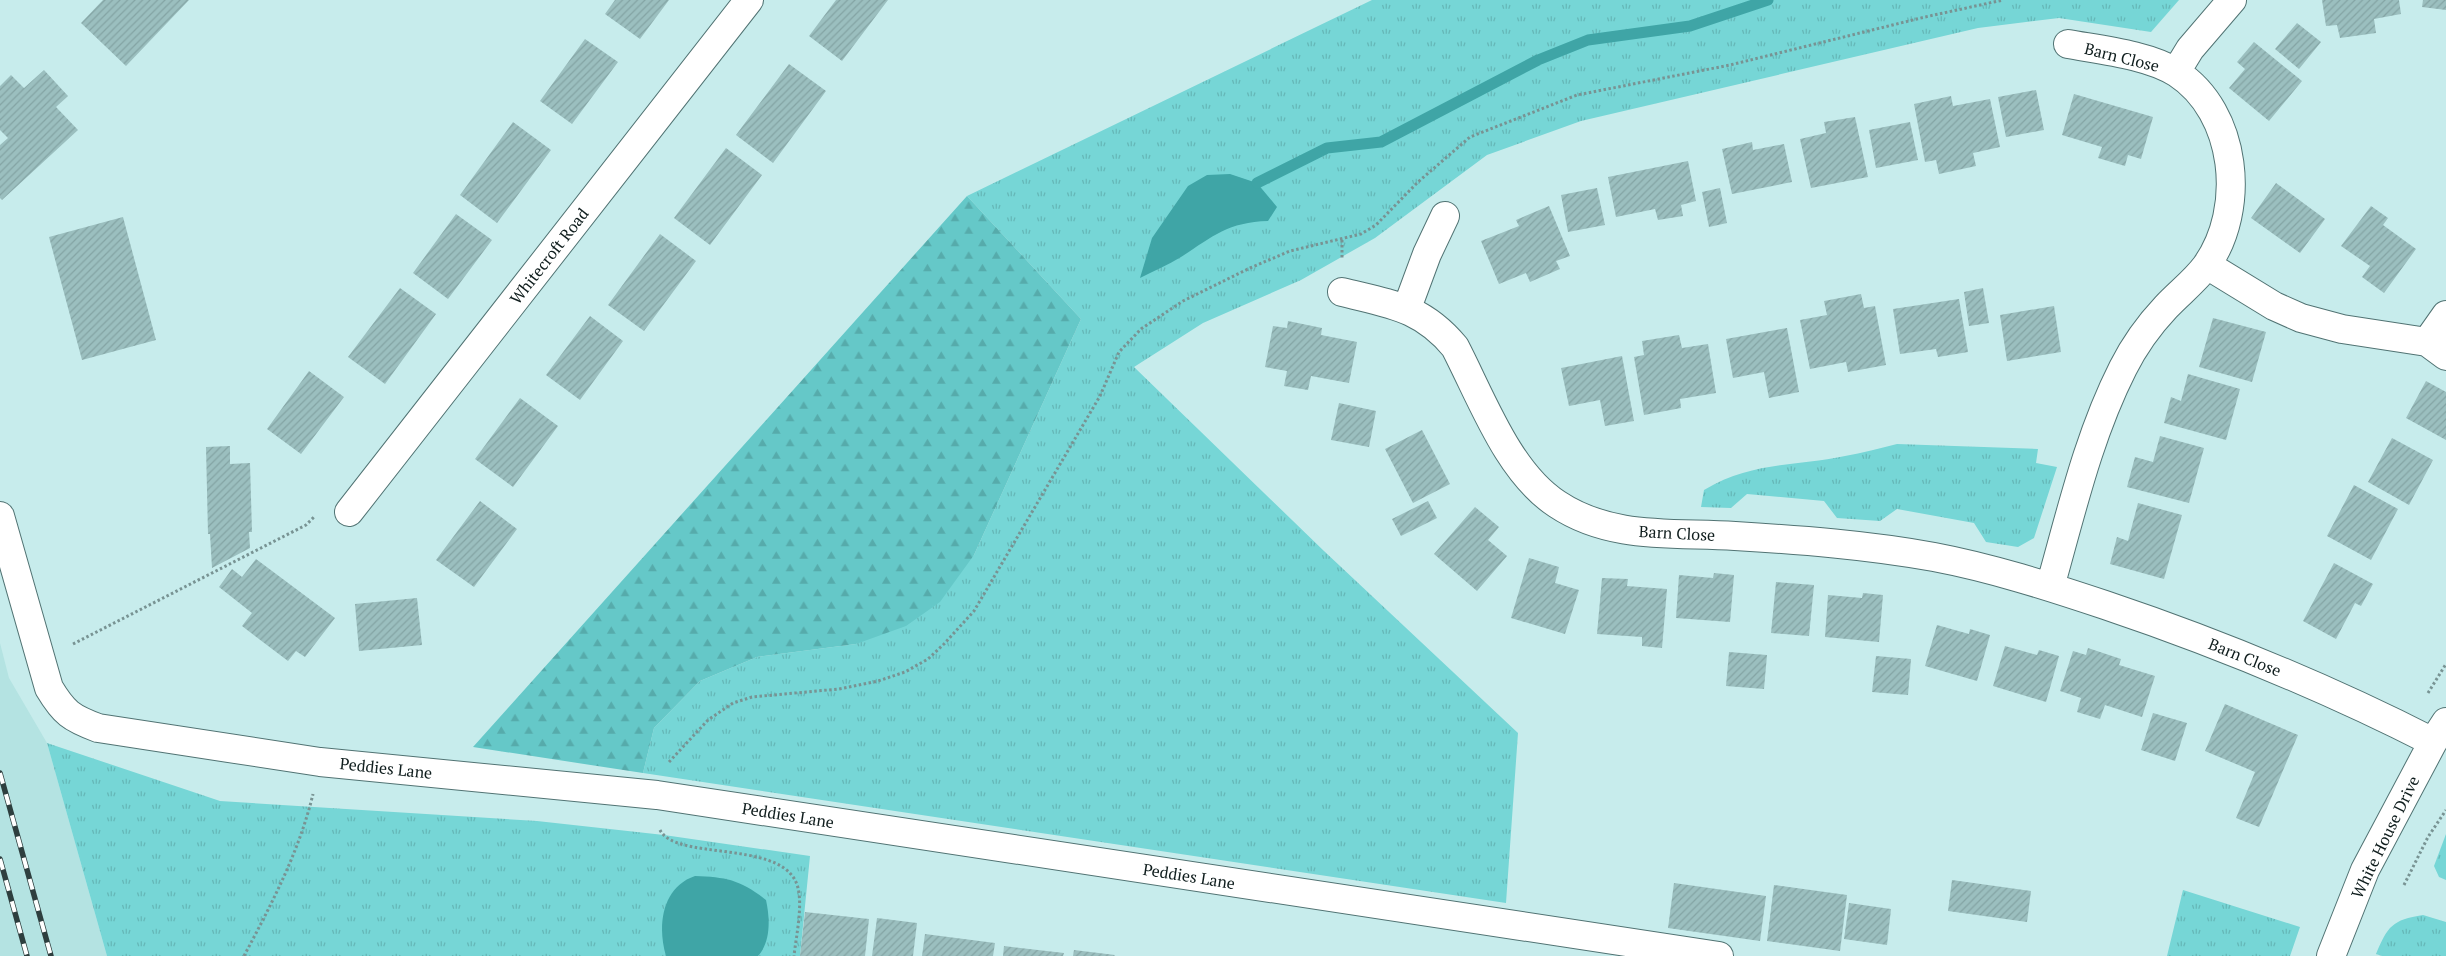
<svg xmlns="http://www.w3.org/2000/svg" width="2446" height="956" viewBox="0 0 2446 956" font-family="'PT Serif',serif">
<style>
.built{fill:#b4e3e2}
.grass{fill:url(#grass-tufts)}
.forest{fill:url(#forest-firs)}
.water{fill:#3fa5a6}
.lines{fill:none;stroke-linecap:round;stroke-linejoin:round}
.stream{stroke:#3fa5a6;stroke-width:11}
.building{fill:url(#building-hatch)}
.street-casing{stroke:#517373;stroke-width:30}
.path{stroke:#789393;stroke-width:3;stroke-dasharray:2.5 2.5;stroke-linecap:butt}
.street{stroke:#fff;stroke-width:28}
.rail-casing{stroke:#2e3f3f;stroke-width:5.5}
.rail{stroke:#fff;stroke-width:4;stroke-dasharray:11;stroke-linecap:butt}
.labels{text-anchor:middle;dominant-baseline:central;stroke-width:4;stroke-linejoin:round;paint-order:stroke}
.street-label{font-size:16px;fill:#0f1d1d;stroke:#fff}
</style>
<defs>
<pattern id="grass-tufts" width="24" height="20" patternUnits="userSpaceOnUse" patternTransform="scale(1.25)"><rect width="24" height="20" fill="#76d6d6"/><path d="M3 7l-1-3M5 7V3M7 7l1-3M15 17l-1-3M17 17v-4M19 17l1-3" fill="none" stroke="#65b7b7"/></pattern>
<pattern id="forest-firs" width="22" height="20" patternUnits="userSpaceOnUse" patternTransform="scale(1.25)"><rect width="22" height="20" fill="#65c8c8"/><path d="M5 1l3.5 6h-7zM16 11l3.5 6h-7z" fill="#56abab"/></pattern>
<pattern id="building-hatch" width="6" height="6" patternUnits="userSpaceOnUse" patternTransform="scale(1.25)"><rect width="6" height="6" fill="#9bbfbf"/><path d="M-1 1l2-2M0 6l6-6M5 7l2-2" fill="none" stroke="#84a4a4"/></pattern>
</defs>
<rect width="100%" height="100%" fill="#c7ecec"/>
<path class="built" d="M0,643L9,678L47,743L107,956H0Z"/>
<path class="grass" d="M1372,0H2179L2151,32L2059,18L1978,28L1581,121L1487,155L1375,238L1301,280L1203,323L1134,367L1324,551L1518,733L1506,903L643,773L654,728L700,681L757,657L856,644L974,555L1081,319L967,196Z
M1897,444L2038,449L2036,463L2057,467L2034,538L2018,547L1986,542L1974,523L1897,509L1880,521L1837,518L1824,501L1747,494L1731,508L1701,507L1704,490C1753,461 1793,467 1845,456C1862,453 1880,448 1897,444Z
M47,743L220,801L537,821L664,835L810,856L800,956H107Z
M2446,834V880L2439,877L2434,866Z
M2183,890L2300,927L2290,956H2167Z
M2423,915L2446,922V956H2382L2376,954C2388,926 2392,920 2423,915Z"/>
<path class="forest" d="M967,196L1081,319L974,555L940,602L906,626L856,644L757,657L700,681L654,728L643,773L473,747Z"/>
<path class="water" d="M1230,174L1257,183L1277,207L1268,221C1228,222 1212,237 1181,257C1168,265 1153,271 1140,278L1152,238L1188,186L1207,175Z
M695,876C726,877 741,880 766,900C770,918 771,942 758,956H666C657,926 662,887 695,876Z"/>
<g class="lines">
<path class="stream" d="M1257,183L1327,148L1381,142L1538,60L1588,40L1690,26L1768,0"/>
</g>
<path class="building" d="M103,0H189L126,66L81,23Z
M615,0H669L640,39L605,14Z
M836,0H888L842,61L809,36Z
M2322,0H2399L2401,14L2374,19L2376,33L2340,38L2337,25L2326,26Z
M2423,0H2446V10L2422,7Z
M2297,23L2321,42L2299,69L2275,49Z
M585,39L618,62L572,124L540,101Z
M2254,42L2302,81L2269,121L2229,88L2245,69L2237,62Z
M789,64L826,91L773,163L736,135Z
M44,70L68,96L56,107L78,130L2,200L0,198V145L8,138L0,130V86L11,75L24,88Z
M2036,90L2044,130L2006,137L1998,97Z
M2074,94L2153,117L2141,159L2128,155L2125,166L2098,158L2102,147L2062,135Z
M1951,96L1953,106L1990,99L2000,147L1973,153L1976,166L1939,174L1936,160L1925,162L1914,104Z
M1855,117L1868,177L1811,188L1800,139L1826,133L1824,122Z
M513,122L551,150L497,223L460,195Z
M1910,122L1918,160L1876,168L1869,130Z
M1752,142L1753,150L1784,144L1792,182L1732,194L1722,149Z
M726,148L762,175L710,245L674,218Z
M1688,161L1696,201L1681,205L1683,216L1658,220L1655,209L1616,217L1608,177Z
M2276,183L2325,219L2300,253L2251,218Z
M1597,188L1605,225L1568,232L1561,195Z
M1720,188L1727,223L1709,227L1702,192Z
M1549,206L1570,256L1556,261L1560,269L1530,282L1526,273L1499,284L1481,241L1519,226L1516,220Z
M2371,206L2388,218L2383,225L2416,249L2384,293L2362,277L2370,266L2341,246Z
M456,214L492,240L448,299L413,273Z
M123,217L156,340L82,360L49,237Z
M660,234L696,261L644,331L608,305Z
M400,288L436,314L385,384L348,357Z
M1983,288L1989,323L1969,326L1964,292Z
M1861,294L1864,308L1875,306L1886,365L1848,372L1846,362L1810,369L1800,320L1827,315L1824,301Z
M1959,299L1968,352L1938,357L1936,349L1900,354L1893,309Z
M2054,306L2061,352L2007,361L2000,315Z
M590,316L623,341L580,400L546,375Z
M2213,318L2266,332L2252,382L2199,367Z
M1288,321L1322,328L1321,335L1357,342L1349,383L1311,376L1308,390L1284,386L1287,371L1265,367L1273,326L1287,328Z
M1787,328L1799,392L1769,398L1764,372L1733,378L1726,339Z
M1679,335L1682,348L1708,344L1716,393L1680,399L1681,408L1644,415L1634,357L1644,355L1642,341Z
M1622,356L1634,421L1605,426L1600,400L1569,406L1561,368Z
M309,371L344,397L301,454L267,429Z
M2188,374L2240,389L2226,440L2164,423L2171,397L2181,401Z
M2426,381L2446,392V440L2406,418Z
M520,398L558,426L513,487L475,459Z
M1339,403L1376,411L1369,447L1331,440Z
M1422,430L1450,484L1413,503L1385,449Z
M2160,436L2204,448L2189,503L2127,487L2135,457L2153,462Z
M2392,438L2433,460L2409,505L2368,482Z
M230,446V464L250,463L252,532H249L250,548L212,568L210,534H208L206,447Z
M2354,485L2398,509L2371,560L2327,536Z
M480,501L517,529L474,587L436,560Z
M1428,501L1437,518L1401,536L1392,519Z
M2138,503L2182,515L2164,579L2110,564L2117,537L2128,541Z
M1475,507L1499,527L1488,540L1507,556L1477,591L1434,554Z
M1529,558L1559,567L1555,583L1579,590L1565,634L1511,618Z
M256,559L335,618L305,657L296,651L288,661L242,626L252,613L219,587L232,569L242,577Z
M2334,563L2373,584L2361,606L2355,603L2336,639L2303,621Z
M1714,573L1734,575L1730,622L1676,618L1679,575L1713,578Z
M1602,578L1628,579L1627,586L1667,589L1662,648L1642,646V637L1597,634Z
M1776,582L1814,585L1809,636L1771,633Z
M1863,593L1883,595L1879,642L1825,637L1828,595L1862,598Z
M417,598L422,645L359,651L355,604Z
M1937,625L1969,634L1970,629L1990,635L1977,681L1925,666Z
M2005,646L2037,655L2039,650L2059,656L2046,702L1993,686Z
M2088,648L2121,659L2119,665L2155,676L2142,717L2105,705L2100,719L2077,712L2081,698L2060,691L2073,651L2086,655Z
M1729,652L1767,655L1764,689L1726,686Z
M1876,656L1911,659L1908,695L1872,692Z
M2225,704L2298,735L2259,827L2236,818L2255,772L2205,751Z
M2153,713L2187,723L2175,761L2141,750Z
M1952,880L2031,891L2027,922L1948,911Z
M1674,883L1766,896L1760,941L1668,928Z
M1774,885L1847,895L1840,951L1767,941Z
M1849,903L1891,909L1887,945L1844,939Z
M805,912L869,919L865,956H800Z
M877,918L917,923L913,956H872Z
M925,934L995,943L993,956H922Z
M1004,946L1064,953L1063,956H1003Z
M1074,950L1115,955L1114,956H1073Z"/>
<g class="lines">
<defs>
<path id="street" d="M2176,72L2190,49L2232,0
M2207,265L2274,306L2301,318L2342,329L2427,342L2446,356
M1342,292C1390,304 1422,307 1455,347C1482,399 1508,472 1557,504C1611,540 1673,532 1735,536C1801,540 1868,545 1934,557C1992,568 2048,586 2105,605C2218,643 2327,688 2433,742
M1407,308L1427,254L1445,216
M2427,342L2446,315
M349,512L749,0
M0,516L49,688C64,713 71,718 98,728L320,762L657,795L1719,956
M2050,587C2071,513 2088,437 2123,368C2134,346 2150,324 2166,307C2179,293 2195,281 2206,266C2247,209 2237,112 2177,73C2149,55 2101,50 2068,44
M2331,956L2365,870L2433,742L2446,722"/>
</defs>
<use href="#street" class="street-casing"/>
<path class="path" d="M1342,240V259
M73,644L306,525L314,517
M2428,693L2446,664
M669,762L708,720L733,703L752,697L839,689L878,681L905,672L928,659L944,644L974,611L1100,396L1119,352L1141,329L1183,301L1250,268L1290,251L1361,234L1376,225L1418,182L1470,137L1577,95L1730,65L1925,17L2003,0
M660,830C675,860 774,841 795,880C805,898 796,936 794,956
M2404,885L2428,837L2446,810
M244,956C272,903 299,852 313,794"/>
<use href="#street" class="street"/>
<defs>
<path id="rail" d="M0,773L51,956
M0,859L27,956"/>
</defs>
<use href="#rail" class="rail-casing"/>
<use href="#rail" class="rail"/>
</g>
<g class="labels">
<g class="street-label">
<text transform="translate(2122 57) rotate(14)">Barn Close</text>
<text transform="translate(549 256) rotate(-52)">Whitecroft Road</text>
<text transform="translate(1677 533) rotate(3)">Barn Close</text>
<text transform="translate(2245 657) rotate(22)">Barn Close</text>
<text transform="translate(386 768) rotate(6)">Peddies Lane</text>
<text transform="translate(788 815) rotate(9)">Peddies Lane</text>
<text transform="translate(2385 837) rotate(-64)">White House Drive</text>
<text transform="translate(1189 876) rotate(9)">Peddies Lane</text>
</g>
</g>
</svg>
